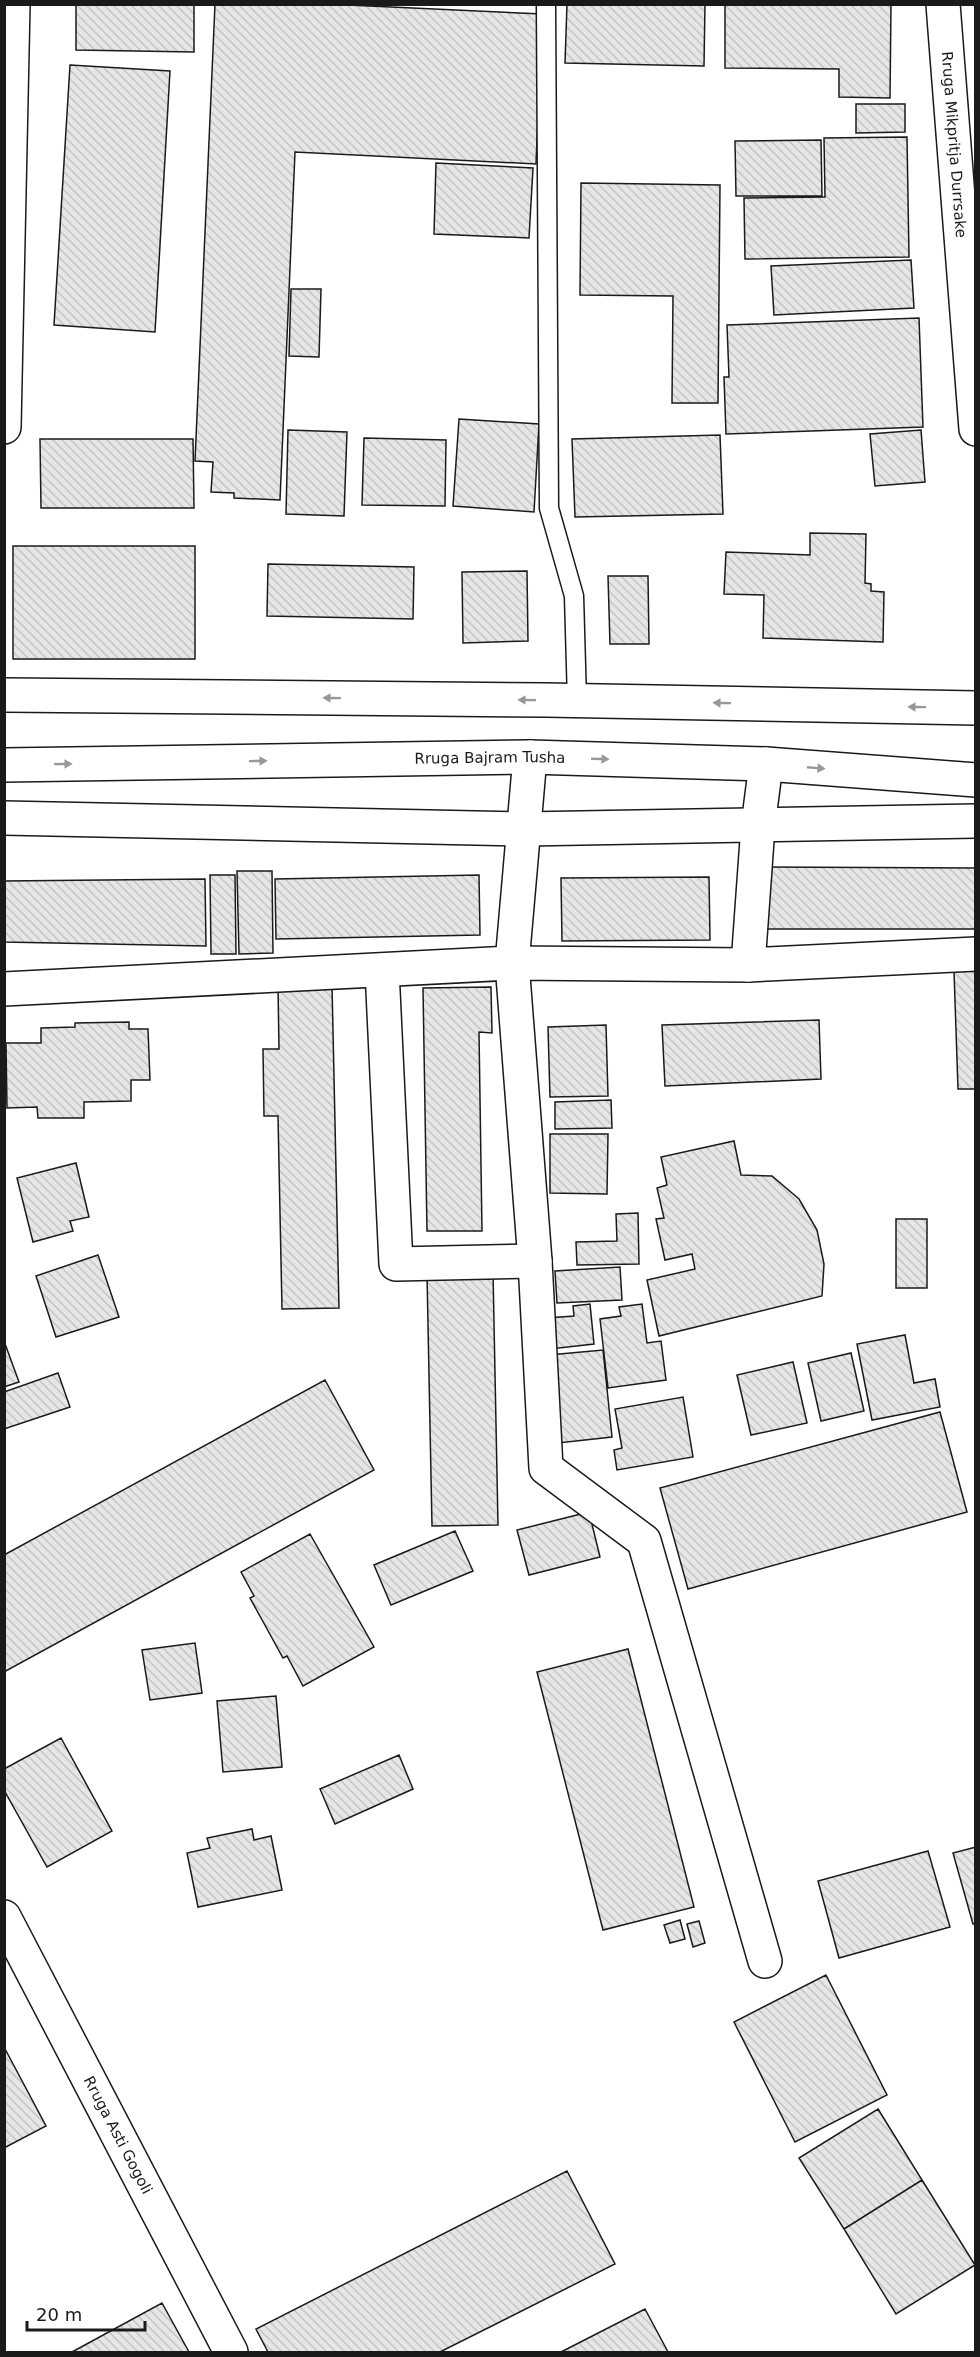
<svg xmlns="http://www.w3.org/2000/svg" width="980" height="2357" viewBox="0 0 980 2357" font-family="'DejaVu Sans',sans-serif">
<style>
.building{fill:url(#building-back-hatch);stroke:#1a1a1a;stroke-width:1.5}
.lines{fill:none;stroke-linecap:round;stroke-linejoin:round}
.lane-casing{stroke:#1a1a1a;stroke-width:21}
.street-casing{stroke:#1a1a1a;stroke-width:36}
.secondary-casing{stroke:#1a1a1a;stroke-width:36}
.lane{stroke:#fff;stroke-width:18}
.street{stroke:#fff;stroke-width:33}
.secondary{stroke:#fff;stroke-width:33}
.oneway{fill:#989898}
.labels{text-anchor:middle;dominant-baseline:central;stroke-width:4.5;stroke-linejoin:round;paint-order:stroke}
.street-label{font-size:15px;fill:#1a1a1a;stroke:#fff}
</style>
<defs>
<pattern id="building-back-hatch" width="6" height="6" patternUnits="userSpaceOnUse" patternTransform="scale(1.5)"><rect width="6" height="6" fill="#e6e6e6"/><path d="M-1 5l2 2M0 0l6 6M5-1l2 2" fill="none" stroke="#c5c5c5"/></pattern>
</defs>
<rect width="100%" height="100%" fill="#fff"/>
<path class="building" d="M76,4H194V52L76,50Z
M215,4H326L542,14L536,164L295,152L280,500L234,498V493L211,492L213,462L195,461Z
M567,4H705L704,66L565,63Z
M725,4L891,5L890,98L839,97V69L725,68Z
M70,65L170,71L155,332L54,325Z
M856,104H905V132L856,133Z
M907,137L909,257L745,259L744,198L825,197L824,138Z
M821,140L822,196H736L735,141Z
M436,163L533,168L529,238L434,234Z
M581,183L720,185L718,403H672L673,296L580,295Z
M911,260L914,308L774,315L771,266Z
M291,289H321L319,357L289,356Z
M919,318L923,427L726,434L724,377H729L727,325Z
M459,419L539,424L534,512L453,506Z
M288,430L347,432L344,516L286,514Z
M921,430L925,482L875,486L870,434Z
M720,435L723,514L575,517L572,439Z
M364,438L446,440L445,506L362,505Z
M40,439H193L194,508H41Z
M810,533L866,534L865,583L871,584V591L884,592L883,642L763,638L764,595L724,594L726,552L810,555Z
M13,546H195V659H13Z
M268,564L414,567L413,619L267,616Z
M527,571L528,641L463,643L462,572Z
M608,576H648L649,644H610Z
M756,867L976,868V929H756Z
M237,871H272L273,953L239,954Z
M210,875H235L236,954H211Z
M479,875L480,935L276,939L275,879Z
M709,877L710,940L562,941L561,878Z
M205,879L206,946L4,942V881Z
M976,970V1089H958L954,971Z
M332,985L339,1308L282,1309L278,1116H264L263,1049H279L278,986Z
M491,987L492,1033L479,1032L482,1231H427L423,988Z
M819,1020L821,1079L665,1086L662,1025Z
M129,1022V1029H148L150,1080H131V1101L84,1102V1118H38L37,1107L7,1108L6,1043H41V1028L75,1027V1023Z
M606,1025L608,1096L550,1097L548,1027Z
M611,1100L612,1128L555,1129V1102Z
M550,1134H608L607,1194L550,1193Z
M734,1141L741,1175L772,1176L799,1199L817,1230L824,1264L822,1296L659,1336L647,1280L695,1269L692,1254L665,1260L656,1219L664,1218L657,1188L667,1185L661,1157Z
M76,1163L89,1217L70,1221L73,1231L33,1242L17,1178Z
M638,1213L639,1264L577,1265L576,1242L617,1241L616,1214Z
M896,1219H927V1288H896Z
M98,1255L119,1317L56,1337L36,1276Z
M620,1267L622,1300L557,1303L555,1271Z
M493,1272L498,1525L432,1526L427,1274Z
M590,1304L594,1344L550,1349L547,1318L574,1316L573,1306Z
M642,1304L647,1343L661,1341L666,1380L608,1388L600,1319L621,1316L619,1307Z
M905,1335L914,1383L935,1379L940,1407L872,1420L857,1344Z
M4,1341L19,1382L4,1387Z
M603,1350L612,1437L558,1443L549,1355Z
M851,1353L864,1411L821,1421L808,1363Z
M793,1362L807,1423L751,1435L737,1375Z
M58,1373L70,1407L4,1429V1392Z
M325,1380L374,1470L4,1672V1555Z
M683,1397L693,1457L617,1470L614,1450L622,1448L615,1409Z
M940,1412L967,1512L688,1589L660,1488Z
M589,1512L600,1557L529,1575L517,1530Z
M455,1531L473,1571L391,1605L374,1565Z
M310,1534L374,1647L303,1686L287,1656L283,1658L250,1598L254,1596L241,1572Z
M195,1643L202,1693L150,1700L142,1650Z
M628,1649L694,1907L603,1930L537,1672Z
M276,1696L282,1767L223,1772L217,1701Z
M61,1738L112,1831L47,1867L4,1790V1769Z
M399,1755L413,1789L335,1824L320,1789Z
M252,1829L254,1840L271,1836L282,1890L198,1907L187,1853L210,1848L207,1838Z
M976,1847V1923L973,1924L953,1853Z
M928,1851L950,1927L839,1958L818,1881Z
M680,1920L685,1939L670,1943L664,1925Z
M699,1921L705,1943L693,1947L687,1924Z
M826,1975L887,2095L795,2142L734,2022Z
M4,2047L46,2126L4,2148Z
M878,2109L922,2180L844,2229L799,2158Z
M567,2171L615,2264L440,2352H268L256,2329Z
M922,2180L975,2265L896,2314L844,2229Z
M162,2303L189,2352H72Z
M645,2309L668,2352H561Z"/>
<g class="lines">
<defs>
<path id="lane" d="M546,4L549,508L574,596L577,701"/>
<g id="street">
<path id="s1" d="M943,4L976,429"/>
<path d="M4,427L13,4"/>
<path d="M530,757L512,963L535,1261L546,1468L644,1541L765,1961"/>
<path d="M4,818L525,829L976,821"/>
<path d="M748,965L758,826L766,764"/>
<path d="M382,970L396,1264L535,1261"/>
<path d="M4,989L512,963L748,965L976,954"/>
</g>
<g id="secondary">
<path d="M4,695L546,700L976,708"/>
<path id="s2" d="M4,765L530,757L766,764L976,780"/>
<path id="s3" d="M4,1917L231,2352"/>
</g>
</defs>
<use href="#lane" class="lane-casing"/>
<use href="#street" class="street-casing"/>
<use href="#secondary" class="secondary-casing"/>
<use href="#lane" class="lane"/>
<use href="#street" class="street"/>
<use href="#secondary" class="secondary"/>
</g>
<defs><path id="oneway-solid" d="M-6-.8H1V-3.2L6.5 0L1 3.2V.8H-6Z" transform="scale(1.5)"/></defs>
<g class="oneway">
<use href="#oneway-solid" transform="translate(332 698) rotate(-179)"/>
<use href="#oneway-solid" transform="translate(527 700) rotate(-179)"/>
<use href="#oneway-solid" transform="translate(722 703) rotate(-179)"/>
<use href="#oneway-solid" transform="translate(917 707) rotate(-179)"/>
<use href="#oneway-solid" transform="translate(600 759) rotate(2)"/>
<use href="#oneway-solid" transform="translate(258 761) rotate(-1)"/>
<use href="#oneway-solid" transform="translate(63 764) rotate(-1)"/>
<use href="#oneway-solid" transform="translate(816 768) rotate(5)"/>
</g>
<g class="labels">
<g class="street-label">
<text stroke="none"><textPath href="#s1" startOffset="141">Rruga Mikpritja Durrsake</textPath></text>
<text stroke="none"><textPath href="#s2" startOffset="486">Rruga Bajram Tusha</textPath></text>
<text stroke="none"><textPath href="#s3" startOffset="246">Rruga Asti Gogoli</textPath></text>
</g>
</g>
<rect width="980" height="2357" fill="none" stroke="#1a1a1a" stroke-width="12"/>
<path d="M27 2321v9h118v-9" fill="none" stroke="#1a1a1a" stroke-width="3"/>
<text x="36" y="2321" font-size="18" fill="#1a1a1a" stroke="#ffffff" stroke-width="4.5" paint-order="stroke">20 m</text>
</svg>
